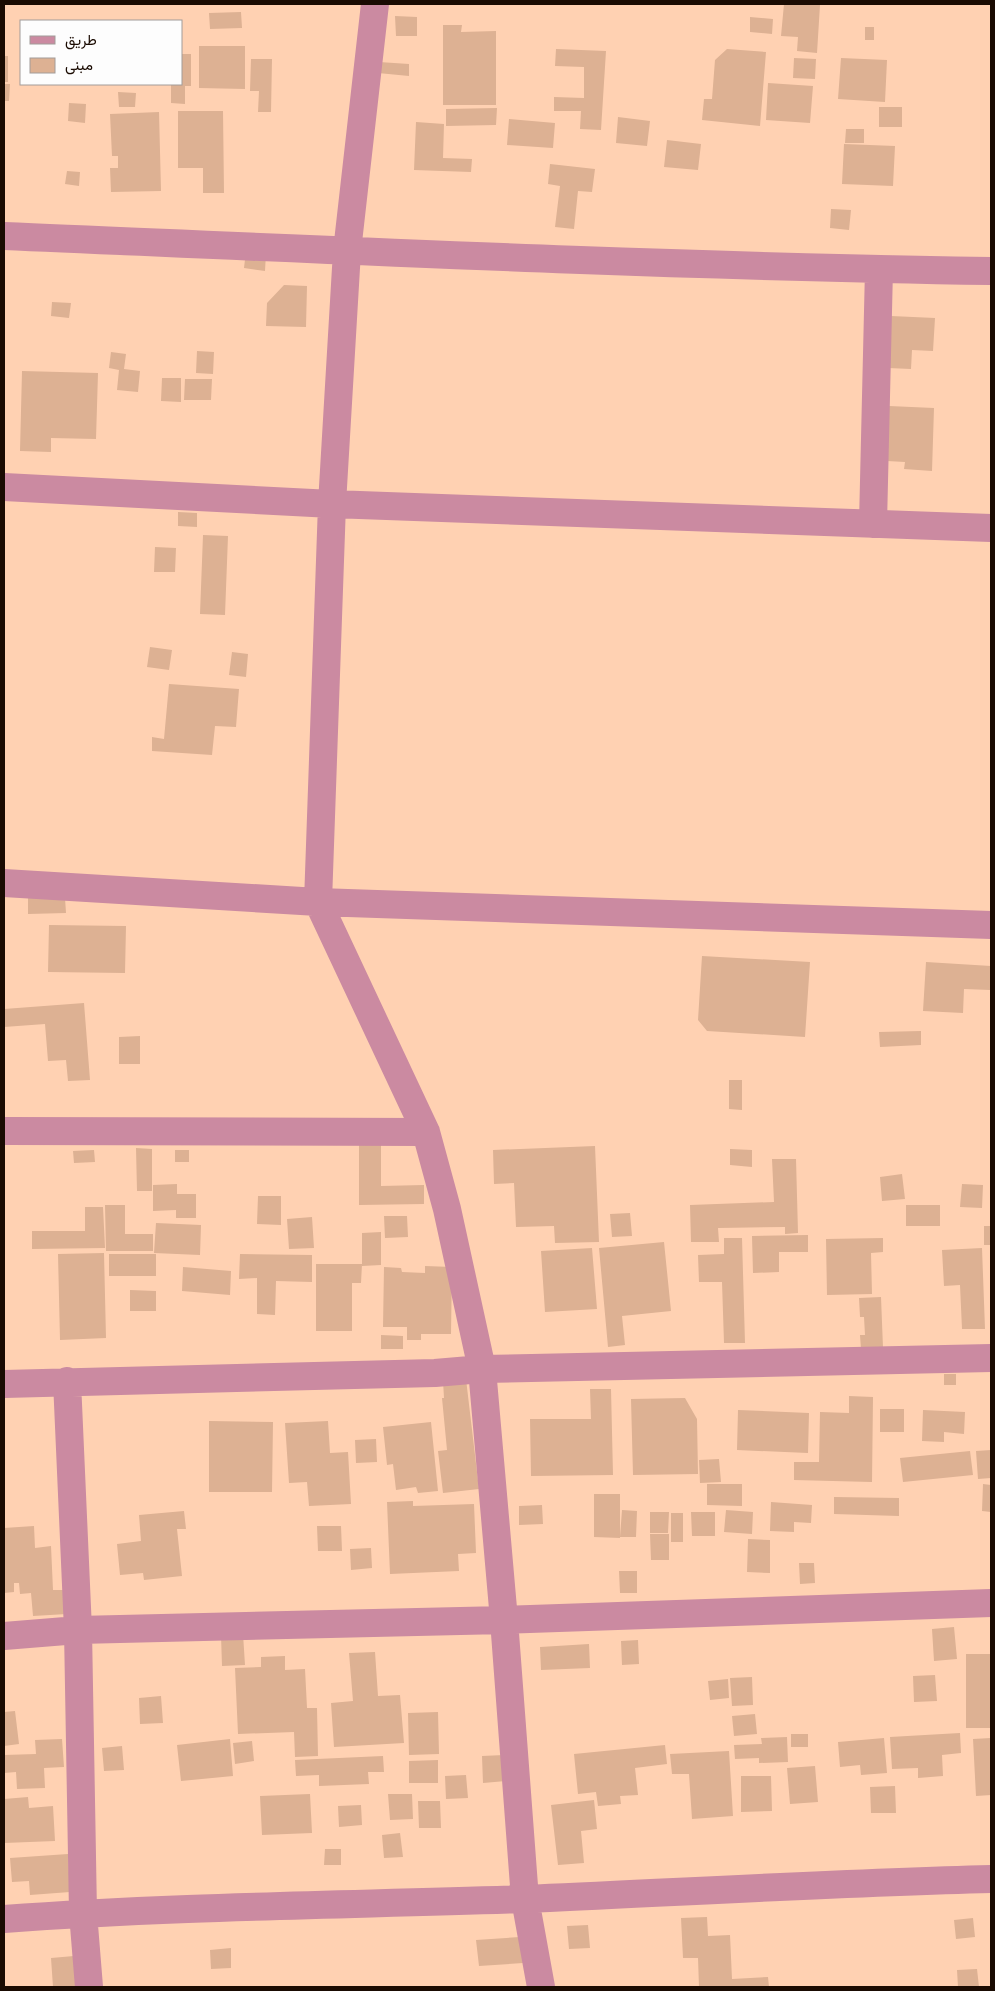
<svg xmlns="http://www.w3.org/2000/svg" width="995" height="1991" viewBox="0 0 995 1991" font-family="'Titillium Web',Vazirmatn,sans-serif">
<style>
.building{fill:#ddb193}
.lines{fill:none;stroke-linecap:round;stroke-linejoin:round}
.minor{stroke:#cb8aa1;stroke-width:28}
</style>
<rect width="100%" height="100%" fill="#ffd1b2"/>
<path class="building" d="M784,4L820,5L817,53L797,51L798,37L781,36Z
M241,12L242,28L210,29L209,13Z
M395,16L417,17V36H396Z
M750,17L773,19L772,34L750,32Z
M443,25H462L461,32L496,31V105H443Z
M865,27H874V40H865Z
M199,46H245V89L199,88Z
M556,49L606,51L601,130L580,129L581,111H554V97L584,98V67L555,66Z
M727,49L766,52L760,126L702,120L704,99H712L715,60Z
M181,54H191V86H185V104L171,103V84H181Z
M4,56H8V82H4Z
M794,58L816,59L815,79L793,78Z
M841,58L887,60L885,102L838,99Z
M251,59H272L271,112H258L259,91H250Z
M379,62L409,64V76L378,73Z
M768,83L813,86L810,123L766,120Z
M4,84H10L9,101H4Z
M118,92L136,93L135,107H119Z
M69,103L86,104L85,123L68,121Z
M879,107H902V127H879Z
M497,108L496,125L446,126V109Z
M178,111H223L224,193H203V168H178Z
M159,112L161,191L111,192L110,168H118V156H112L110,114Z
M618,117L650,121L647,146L616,143Z
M509,119L555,123L553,148L507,145Z
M416,122L444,124L443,158L472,159L471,172L414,170Z
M846,129H864V143H845Z
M667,140L701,144L698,170L664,167Z
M844,144L895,146L893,186L842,184Z
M550,164L595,169L592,192L578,191L574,229L555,227L560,186L548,184Z
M67,171L80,172L79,186L65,184Z
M831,209L851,210L849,230L830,228Z
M246,251L266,253L265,271L244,268Z
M284,285L307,286L306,327L266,326L267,303Z
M52,302L71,303L69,318L51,316Z
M891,316L935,318L933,351L912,350L911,369L888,368Z
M197,351L214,352L213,374L196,373Z
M111,352L126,354L124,369L140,371L138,392L117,390L119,370L109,368Z
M22,371L98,373L96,439L51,438V452L20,451Z
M162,378H181V402L161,401Z
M185,379H212L211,400H184Z
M889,406L934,408L932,471L904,469L905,462L887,461Z
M178,512L197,513V527L178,526Z
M203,535L228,536L225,615L200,614Z
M155,547L176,548L175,572H154Z
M150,647L172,650L169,670L147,667Z
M232,652L248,654L246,677L229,675Z
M169,684L239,689L236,727L215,726L212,755L152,751V737L164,739Z
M28,898H65L66,913L28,914Z
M49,925L126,926L125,973L48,972Z
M702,956L810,962L805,1037L707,1031L698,1020Z
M926,962L991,966L990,990L964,989L963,1013L923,1011Z
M84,1003L90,1080L68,1081L66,1060L48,1061L45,1024L4,1027V1009Z
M921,1031V1045L880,1047L879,1032Z
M140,1036V1064H119V1037Z
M729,1080H742V1110L729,1109Z
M359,1145H381V1186L424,1185V1204L359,1205Z
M595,1146L599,1242L555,1243L554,1226L516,1227L514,1183L494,1184L493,1150Z
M136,1148L152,1149V1191H137Z
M730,1149L752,1150V1167L730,1165Z
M94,1150L95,1162L74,1163L73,1151Z
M175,1150H189V1162H175Z
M772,1159H796L798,1233L785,1234V1227L718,1228L719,1242H691L690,1205L774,1202Z
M902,1174L905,1199L882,1201L880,1177Z
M177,1184V1194H196V1218H176V1210L153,1211V1185Z
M962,1184L983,1185L982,1208L960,1207Z
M258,1196H281V1225L257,1224Z
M105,1205H125V1234H153V1251H106Z
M906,1205H940V1226H906Z
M85,1207H103L105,1248L32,1249V1231H85Z
M630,1213L632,1236L612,1237L610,1214Z
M384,1216H407L408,1237L385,1238Z
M312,1217L314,1248L289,1249L287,1219Z
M156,1223L201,1225L200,1255L154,1253Z
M984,1226H991V1245H984Z
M381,1232V1265L362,1266V1233Z
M808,1235V1252H779V1272L753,1273L752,1236Z
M724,1238H742L745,1343H724L722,1282H699L698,1255L724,1254Z
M883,1238V1252L871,1253L872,1294L827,1295L826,1239Z
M664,1242L671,1311L622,1316L625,1345L608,1347L599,1248Z
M592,1248L597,1309L545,1312L541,1251Z
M982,1248L985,1329H962L960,1285L944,1286L942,1250Z
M104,1253L106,1338L60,1340L58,1254Z
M109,1254H156V1276H109Z
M240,1254L312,1255V1282L276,1281L275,1315L257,1314V1278L239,1279Z
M316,1264H362L361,1283H352V1331H316Z
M425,1266L452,1267L451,1334H421V1340H407V1327H383L384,1267L401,1268L402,1272L425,1273Z
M183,1267L231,1271L230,1295L182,1291Z
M130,1290L156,1291V1311H130Z
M881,1297L883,1348L861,1349L860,1335H865L864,1317H860L859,1298Z
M381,1335L403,1336V1349H381Z
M944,1374H956V1385H944Z
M466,1379L479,1489L443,1493L438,1451L447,1450L442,1398H444L443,1381Z
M590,1389H611L613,1475L531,1476L530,1419H591Z
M849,1396L873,1397L872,1482L794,1480V1462H819L820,1412L849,1413Z
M685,1398L697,1419L698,1474L633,1475L631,1399Z
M880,1409H904V1432H880Z
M738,1410L809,1413L808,1453L737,1450Z
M923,1410L965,1412L964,1434L944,1432V1442L922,1441Z
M209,1421L273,1422L272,1492H209Z
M328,1421L330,1453L348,1452L351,1504L309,1506L307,1482L289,1483L285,1423Z
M431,1422L438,1491L418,1493L416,1487L396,1490L393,1464L387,1465L383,1427Z
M376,1439L377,1462L356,1463L355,1440Z
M991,1450V1478L978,1479L976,1451Z
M970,1451L973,1475L903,1482L900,1458Z
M719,1459L721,1482L700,1483L699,1460Z
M707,1484H742V1506L707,1505Z
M983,1484L991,1485V1512L982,1511Z
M594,1494H620V1538L594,1537Z
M834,1497L899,1498V1516L834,1514Z
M413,1501V1506L474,1504L476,1553L458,1554L459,1571L390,1574L387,1502Z
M771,1502L812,1505L811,1523L794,1522V1532L770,1531Z
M542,1505L543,1524L519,1525V1506Z
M622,1510L637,1511L636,1537H620Z
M726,1510L753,1512L752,1534L724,1532Z
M184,1511L186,1529H177L182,1576L144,1580L143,1573L120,1575L117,1544L141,1541L139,1515Z
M650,1512H669L668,1533H650Z
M691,1512H715V1536H692Z
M671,1513H683V1542H671Z
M34,1526L35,1548L51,1546L53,1590H65L67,1614L33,1616L31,1593L20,1594L19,1583H14V1592L4,1593V1528Z
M317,1526H341L342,1551H318Z
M650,1534H669V1560H651Z
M748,1539L770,1540V1573L747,1572Z
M371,1548L372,1568L351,1570L350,1549Z
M799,1563H814L815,1583L800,1584Z
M619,1571H637V1593H620Z
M954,1627L957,1659L934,1661L932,1629Z
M243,1634L245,1665L222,1666L221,1635Z
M638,1640L639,1664L622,1665L621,1641Z
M589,1644L590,1668L541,1670L540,1647Z
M375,1652L378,1696L400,1695L404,1743L334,1747L331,1703L353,1701L349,1653Z
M966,1654H991V1728H966Z
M285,1656V1670L305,1669L307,1708H317L318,1756L295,1757L294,1732L238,1734L235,1668L261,1667V1657Z
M935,1675L937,1701L914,1702L913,1676Z
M752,1677L753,1705L732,1706L730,1678Z
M728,1679L729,1698L710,1700L708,1681Z
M161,1696L163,1723L140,1724L139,1698Z
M15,1711L19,1744L4,1746V1712Z
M438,1712L439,1754L409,1755L408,1713Z
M755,1714L757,1734L734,1736L732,1716Z
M960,1733L961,1753L942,1755L943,1776L918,1778V1768L892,1769L890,1737Z
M791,1734H808V1747H791Z
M787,1737L788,1762L759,1763V1758L735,1759L734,1745L762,1744L761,1738Z
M884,1738L887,1773L861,1775L860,1765L840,1767L838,1742Z
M991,1738V1795L976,1796L973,1739Z
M62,1739L64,1767L44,1768L45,1788L17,1789L16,1772L4,1773V1755L36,1754L35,1740Z
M230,1739L233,1776L181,1781L177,1745Z
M252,1741L254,1761L235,1764L233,1743Z
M665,1745L667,1764L635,1768L638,1795L620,1796L621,1804L598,1806L596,1792L578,1794L574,1754Z
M122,1746L124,1770L104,1771L102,1748Z
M729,1751L733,1816L692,1819L689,1774H672L670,1754Z
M504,1755L506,1781L483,1783L482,1756Z
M383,1756L384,1772H368L369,1784L319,1786V1775L296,1776L295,1760Z
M438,1760V1783H409V1761Z
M815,1766L818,1802L790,1804L787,1768Z
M466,1775L468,1798L446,1799L445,1776Z
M741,1776H771L772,1811L741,1812Z
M895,1786L896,1813H871L870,1787Z
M310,1794L312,1833L262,1835L260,1796Z
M388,1794H412L413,1819L390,1820Z
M28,1797L29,1808L53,1806L55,1841L4,1843V1799Z
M594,1800L597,1829L581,1831L584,1863L558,1865L551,1805Z
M418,1801H440L441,1828H419Z
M361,1805L362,1825L339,1827L338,1806Z
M400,1833L403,1857L384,1858L382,1835Z
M325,1849H341V1865H324Z
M68,1854L70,1892L30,1895L29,1881L12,1882L10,1858Z
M707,1917L708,1936L730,1935L732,1979L768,1977L769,1987H699L698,1958H683L681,1918Z
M973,1918L975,1937L956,1939L954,1920Z
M588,1925L590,1948L569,1949L567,1926Z
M520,1937L523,1963L479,1966L476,1940Z
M231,1948V1968L211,1969L210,1950Z
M74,1956L77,1987H53L51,1958Z
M977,1969L979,1987H958L957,1970Z"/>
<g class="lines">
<path class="minor" d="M375,4L347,251L332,504L318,902L426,1132L447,1209L482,1369L504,1620L525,1899L541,1987
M4,236C333,250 662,266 991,271
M4,487L332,504L991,528
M873,524L879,269
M4,883L318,902L991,925
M4,1131L426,1132
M67,1381L78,1630L83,1913L89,1987
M4,1384L435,1373L482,1369L991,1358
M4,1636L78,1630L504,1620L991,1603
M4,1919C177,1906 351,1905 525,1899C680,1892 836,1883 991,1879"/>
</g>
<rect width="995" height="1991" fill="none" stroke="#1a0b02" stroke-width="10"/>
<rect x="20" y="20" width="162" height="65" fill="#fdfdfd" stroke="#a29c99"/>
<rect x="30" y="36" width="25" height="8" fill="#cb8aa1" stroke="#a29c99"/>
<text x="65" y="45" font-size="15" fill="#1a0b02">طريق</text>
<rect x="30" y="58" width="25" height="15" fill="#ddb193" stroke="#a29c99"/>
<text x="65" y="70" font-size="15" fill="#1a0b02">مبنى</text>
</svg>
